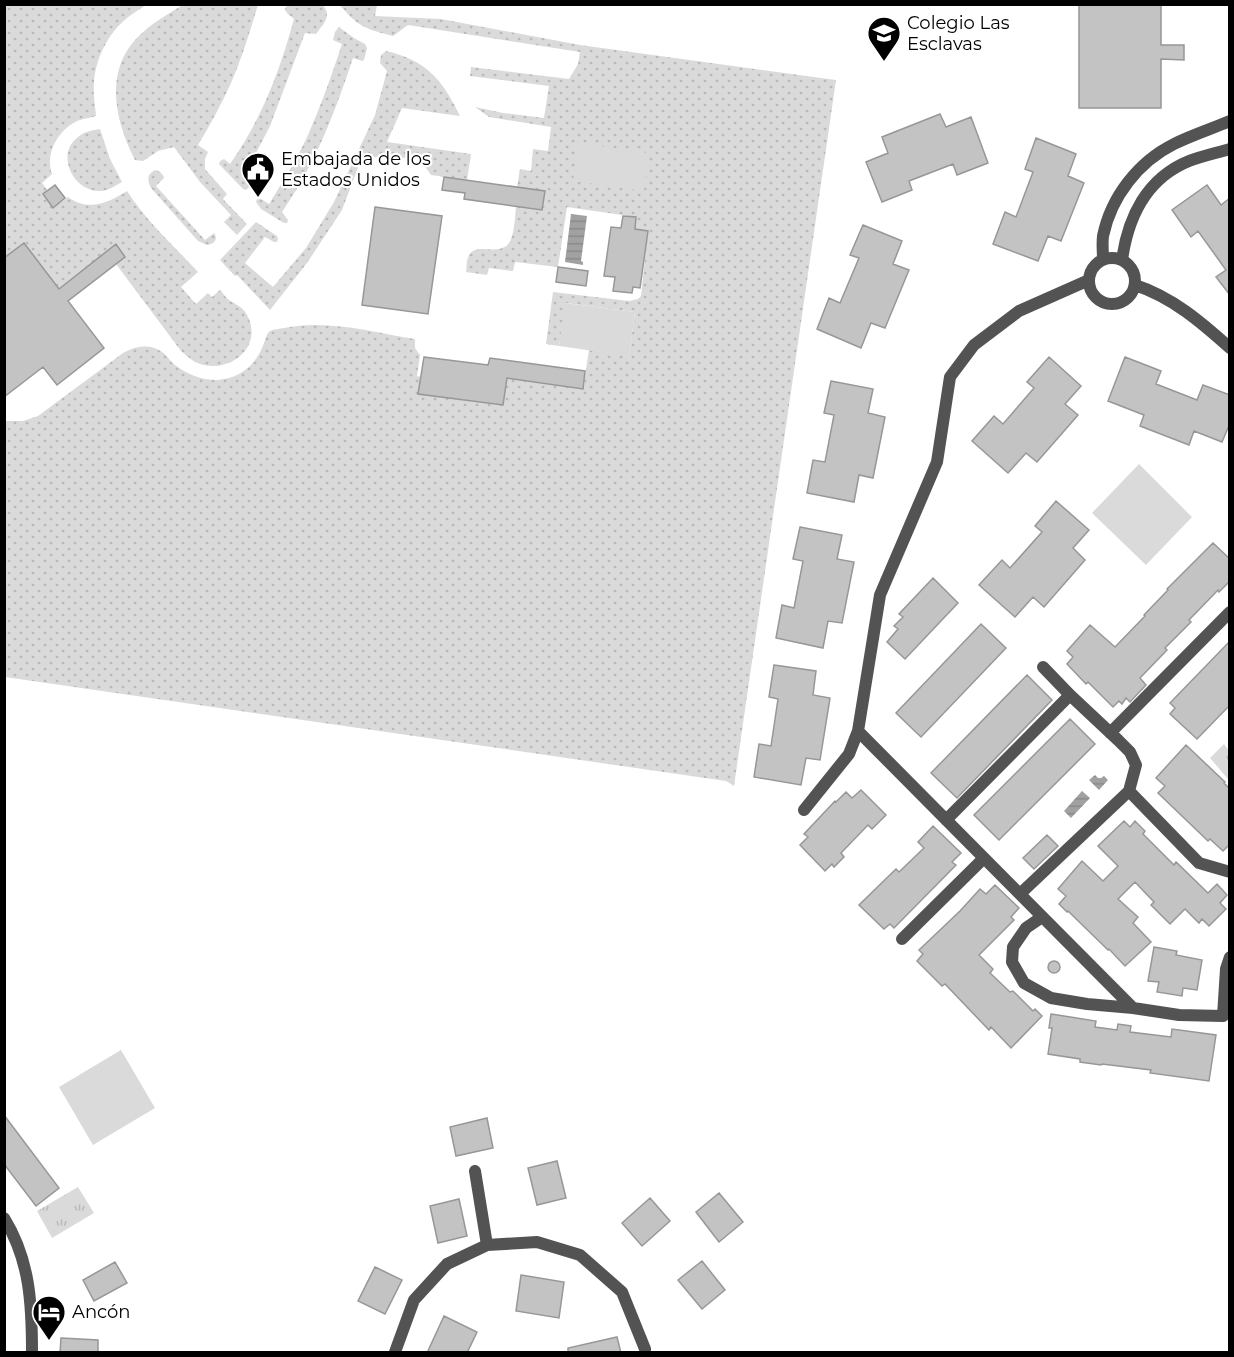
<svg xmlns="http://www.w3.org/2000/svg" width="1234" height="1357" viewBox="0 0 1234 1357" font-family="Montserrat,sans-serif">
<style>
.grass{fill:url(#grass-dots)}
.park{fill:url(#park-tufts)}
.pitch{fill:#dadada}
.water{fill:url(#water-rules)}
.building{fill:#c3c3c3;stroke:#979797;stroke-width:1.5}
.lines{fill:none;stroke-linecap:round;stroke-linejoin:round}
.street{stroke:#535353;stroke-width:12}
.labels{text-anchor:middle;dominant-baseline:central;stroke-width:4.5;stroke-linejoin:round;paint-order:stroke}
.poi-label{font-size:18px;fill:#000;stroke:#fff;text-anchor:start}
</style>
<defs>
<pattern id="grass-dots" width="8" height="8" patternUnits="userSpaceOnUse" patternTransform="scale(1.5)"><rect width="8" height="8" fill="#dadada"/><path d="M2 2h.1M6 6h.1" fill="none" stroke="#b9b9b9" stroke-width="1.8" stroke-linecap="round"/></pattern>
<pattern id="park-tufts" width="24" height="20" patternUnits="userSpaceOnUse" patternTransform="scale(1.5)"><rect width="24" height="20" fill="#dadada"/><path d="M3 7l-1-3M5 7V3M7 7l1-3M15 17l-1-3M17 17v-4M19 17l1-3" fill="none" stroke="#b9b9b9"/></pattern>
<pattern id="water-rules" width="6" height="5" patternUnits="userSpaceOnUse" patternTransform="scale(1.5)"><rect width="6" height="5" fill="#a1a1a1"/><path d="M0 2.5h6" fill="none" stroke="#898989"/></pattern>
</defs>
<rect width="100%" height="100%" fill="#fff"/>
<path class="grass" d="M184,4L258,5C250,31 242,58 231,83C221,105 210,125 198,145L208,152L205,159V169L227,194L223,199L247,224L237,235L224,222L231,215L200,182L174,147L158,151L143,161L135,160C114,119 103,68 142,33C154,22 170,13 184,4Z
M4,5H146C140,9 133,13 127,18C108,33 95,60 94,83C93,94 95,105 96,116C90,118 82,119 77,121C57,131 45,154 52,174L42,183L48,191L54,207L68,197C88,212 108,203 127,191C146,221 174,246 198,272L181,287L196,304L208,293L212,297L220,290C223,293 226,298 229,300C238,306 244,307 249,319C261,350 228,373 200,364C192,361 187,356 181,351L116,264L125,256L116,245L59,289L24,243L5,258Z
M287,5H323C332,17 324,23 316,34L305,33L270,126L243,178L249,183V187L246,190L243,189L219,164L220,161L224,159L230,164C261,120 280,71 294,19L287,13L285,9Z
M340,5H377L375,16L441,19L580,45L836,80L734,786L726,781L5,677V421H23L38,416L123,353C135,346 150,343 162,352C167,355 170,361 175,365C187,374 201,380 217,380C240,379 257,364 264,343C266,339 266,334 270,331C274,329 280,329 284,328C327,319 372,332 415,339V348L420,355L417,376L421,377L419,394L502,405L507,378L583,388L589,350L629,355L635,312L566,303L559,346L546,344L553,292L629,301L638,299L641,296L648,231L635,229L636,217L567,207L558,267L515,262L513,271L489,268L487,275L466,272C467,268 466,262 468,258C474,238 503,261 511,239C515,229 515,216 516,206L542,209L545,191L517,187L520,169L531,171L533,149L548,151L551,127L489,117L475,107L503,113L544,118L549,86L470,76L471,67L569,79L578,64L580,52L408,25L393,36C366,29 358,27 340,5Z
M339,27L354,38L365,44L367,48L364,60L362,61L353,58C335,112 315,165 282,212L288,220L287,223H284L261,209L256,202L257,199H261L269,204C283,181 297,159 308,135C321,105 332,75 342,44L333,40L335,32Z
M386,51C426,60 443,80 460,116L402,108L387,142L471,154L467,180L431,175L419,158L362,157L342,210L307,263L270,310L237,275L235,276L220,260L256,222L277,236L278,239L277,242H274L265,237L245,263L273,287L306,248L334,202L375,115L387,71L380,63L381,55Z
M100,129L110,159L122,182C115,186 108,191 100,191C73,192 55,154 78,137C84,132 92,130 100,129Z
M155,170C160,171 163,174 164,178L156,186L205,240L214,233C219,240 213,244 207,245L198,241L151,188C147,180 147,174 155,170Z"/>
<path class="park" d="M1224,744L1229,751L1230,778L1228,779L1210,758Z
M78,1187L94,1213L52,1238L37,1211Z"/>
<path class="pitch" d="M578,143L649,153L644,191L573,181Z
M565,303L635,312L629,356L559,346Z
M1139,464L1192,517L1146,565L1092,513Z
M121,1050L155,1108L93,1145L59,1087Z"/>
<path class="water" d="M571,214L587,216L581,261L583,262V265L565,262Z
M1095,775L1098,778H1101L1104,776L1108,780L1099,790L1089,780Z
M1082,791L1090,798L1071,818L1064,811Z"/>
<path class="building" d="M1079,4H1161V45H1184V60L1161,59V108H1079Z
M940,114L946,127L971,117L988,163L957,175L953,164L909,181L912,190L882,202L866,162L888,153L882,137Z
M1036,138L1076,154L1068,176L1084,183L1061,241L1048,236L1038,261L993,244L1005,212L1016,217L1033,172L1025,169Z
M444,177L545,191L542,210L464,199L465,193L442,190Z
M55,185L65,198L53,208L43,194Z
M1207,185L1221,205L1230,198V295L1216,277L1226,270L1198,231L1191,237L1172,210Z
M375,207L442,216L428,314L362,305Z
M623,216L636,217L635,229L648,231L640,288L633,287L632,293L613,291L615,277L604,276L611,227L621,228Z
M863,225L902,241L893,264L909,270L885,328L871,323L861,348L817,329L829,298L840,303L859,258L850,255Z
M24,243L59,289L116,244L125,257L68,301L104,348L57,385L43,367L4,397V258Z
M558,267L588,271L586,286L556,282Z
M424,357L488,365L490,358L585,371L583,389L507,378L503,405L418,394Z
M1049,357L1081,386L1065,404L1078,415L1037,462L1026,453L1008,473L972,441L994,416L1003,424L1034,388L1027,382Z
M1125,357L1161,371L1156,384L1197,400L1203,385L1230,395V423L1222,442L1194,431L1189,445L1140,426L1144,415L1108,401Z
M831,381L873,389L868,413L885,417L873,478L859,475L854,502L807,493L813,460L825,462L834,415L824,413Z
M1056,501L1089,530L1073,548L1085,560L1044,607L1033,597L1015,617L979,585L1002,560L1010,568L1042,532L1035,526Z
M800,527L842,535L837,559L854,562L842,623L828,621L823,648L776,638L782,605L794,608L803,561L793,559Z
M1213,543L1230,559V581L1219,592L1218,590L1189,620L1191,622L1165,648L1167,650L1140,678L1146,685L1130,702L1126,698L1122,704L1119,701L1113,707L1088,682L1086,684L1067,664L1073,657L1067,651L1090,625L1115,647L1145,616L1144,615L1168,590L1167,589Z
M933,578L958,603L905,659L887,642L898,629L894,626L903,617L899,614Z
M981,624L1006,648L921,737L896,713Z
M1230,641V705L1197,739L1170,714L1175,708L1170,703Z
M774,665L816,671L813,695L830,698L820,760L806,758L801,785L754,777L759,744L771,746L778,699L769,697Z
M1027,675L1052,700L957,798L931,773Z
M1070,719L1095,744L999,840L974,815Z
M1186,745L1225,782L1224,783L1230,789V844L1223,851L1210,839L1208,841L1158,793L1165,786L1156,778Z
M861,790L886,815L872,829L868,825L841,853L844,857L834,867L832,864L825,871L800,845L808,837L804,834L835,801L836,802L846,792L852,798Z
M1124,821L1130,827L1135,821L1145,831L1143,834L1174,865L1176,862L1208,893L1217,884L1227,895L1220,903L1226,909L1209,926L1202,919L1199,923L1185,909L1170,924L1151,905L1154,902L1135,882L1118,899L1138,917L1133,923L1151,942L1125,966L1109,949L1108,950L1068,911L1067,912L1059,904L1066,896L1058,889L1082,861L1103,881L1118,866L1098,846Z
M933,826L961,853L952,862L956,865L894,928L890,924L884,929L859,905L896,869L899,872L924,848L918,842Z
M1047,835L1058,846L1034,869L1023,858Z
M995,885L1019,908L1011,917L1014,920L979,955L993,969L990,973L1010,992L1013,991L1033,1011L1035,1009L1042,1016L1011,1048L991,1027L989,1030L945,984L942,986L917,961L923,954L919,950L960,911L980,889L986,894Z
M1154,947L1177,951L1176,955L1202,960L1197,990L1183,988L1182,996L1157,992L1159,982L1148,981Z
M1048 967a6 6 0 1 1 12 0a6 6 0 1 1-12 0Z
M1051,1014L1096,1021L1095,1027L1117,1030L1118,1024L1131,1026L1130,1032L1171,1037L1172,1029L1216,1035L1209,1081L1150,1073L1151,1070L1102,1064L1101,1065L1080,1062V1059L1048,1054L1052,1028H1049Z
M4,1115L59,1188L36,1206L4,1164Z
M487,1118L493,1148L456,1156L450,1127Z
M557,1161L566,1198L537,1205L528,1168Z
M719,1193L743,1222L719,1242L696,1212Z
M650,1198L670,1221L642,1246L622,1223Z
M459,1199L467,1236L438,1243L430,1206Z
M702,1261L725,1290L702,1309L678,1280Z
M115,1262L127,1283L94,1301L83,1280Z
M375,1267L402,1280L385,1314L358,1301Z
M521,1275L564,1282L559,1318L516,1311Z
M444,1316L477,1332L467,1353H427Z
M617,1337L621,1353H568V1348Z
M61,1338L98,1340V1353H60Z"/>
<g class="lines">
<path class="street" d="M1089 281a23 23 0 1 1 46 0a23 23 0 1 1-46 0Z
M1103,260C1103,252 1102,244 1103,236C1111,197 1138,162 1174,144C1192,135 1211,129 1230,121
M1122,260C1128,217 1147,178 1189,161C1202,156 1216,153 1230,149
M1135,285C1172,297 1201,322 1230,348
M1043,667L1070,695L1118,740L1130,752L1136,765L1129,791L1199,863L1230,872
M858,731L1133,1008
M1110,733L1230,612
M804,810L849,754L858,731L880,595L937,462L950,377L974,345L1019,311L1089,280
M946,820L1070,695
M1020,894L1129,791
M1042,917L1026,928L1013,947L1012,962L1024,983L1051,998L1087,1004L1133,1008L1179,1015L1223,1016L1226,969L1230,957
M902,939L984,858
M475,1171L487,1245
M4,1218C30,1260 32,1304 32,1352
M395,1352L414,1300L447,1264L487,1245L537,1242L580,1255L622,1292L645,1349V1352"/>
</g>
<defs>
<symbol id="school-pin" viewBox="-11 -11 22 30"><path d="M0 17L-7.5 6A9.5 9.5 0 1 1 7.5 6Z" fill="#000" stroke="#fff"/><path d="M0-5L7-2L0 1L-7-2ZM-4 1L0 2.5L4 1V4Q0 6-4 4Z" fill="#fff"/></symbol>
<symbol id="civic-pin" viewBox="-11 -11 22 30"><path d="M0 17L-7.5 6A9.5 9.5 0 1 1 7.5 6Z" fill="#000" stroke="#fff"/><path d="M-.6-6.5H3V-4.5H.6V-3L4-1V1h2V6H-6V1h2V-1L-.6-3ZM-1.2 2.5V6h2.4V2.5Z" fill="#fff"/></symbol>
<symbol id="hotel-pin" viewBox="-11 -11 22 30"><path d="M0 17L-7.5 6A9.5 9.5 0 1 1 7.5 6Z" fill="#000" stroke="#fff"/><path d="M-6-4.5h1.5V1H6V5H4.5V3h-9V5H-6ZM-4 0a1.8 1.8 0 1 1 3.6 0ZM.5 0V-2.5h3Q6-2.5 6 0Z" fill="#fff"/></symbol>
</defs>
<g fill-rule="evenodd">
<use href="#school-pin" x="865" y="14" width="38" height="52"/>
<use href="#civic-pin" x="239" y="150" width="38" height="52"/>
<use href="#hotel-pin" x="30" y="1293" width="38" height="52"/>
</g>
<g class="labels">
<g class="poi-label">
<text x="907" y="23">Colegio Las<tspan x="907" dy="21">Esclavas</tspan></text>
<text x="281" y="159">Embajada de los<tspan x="281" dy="21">Estados Unidos</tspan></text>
<text x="72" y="1312">Ancón</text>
</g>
</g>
<rect width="1234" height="1357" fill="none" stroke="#000000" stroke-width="12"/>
</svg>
